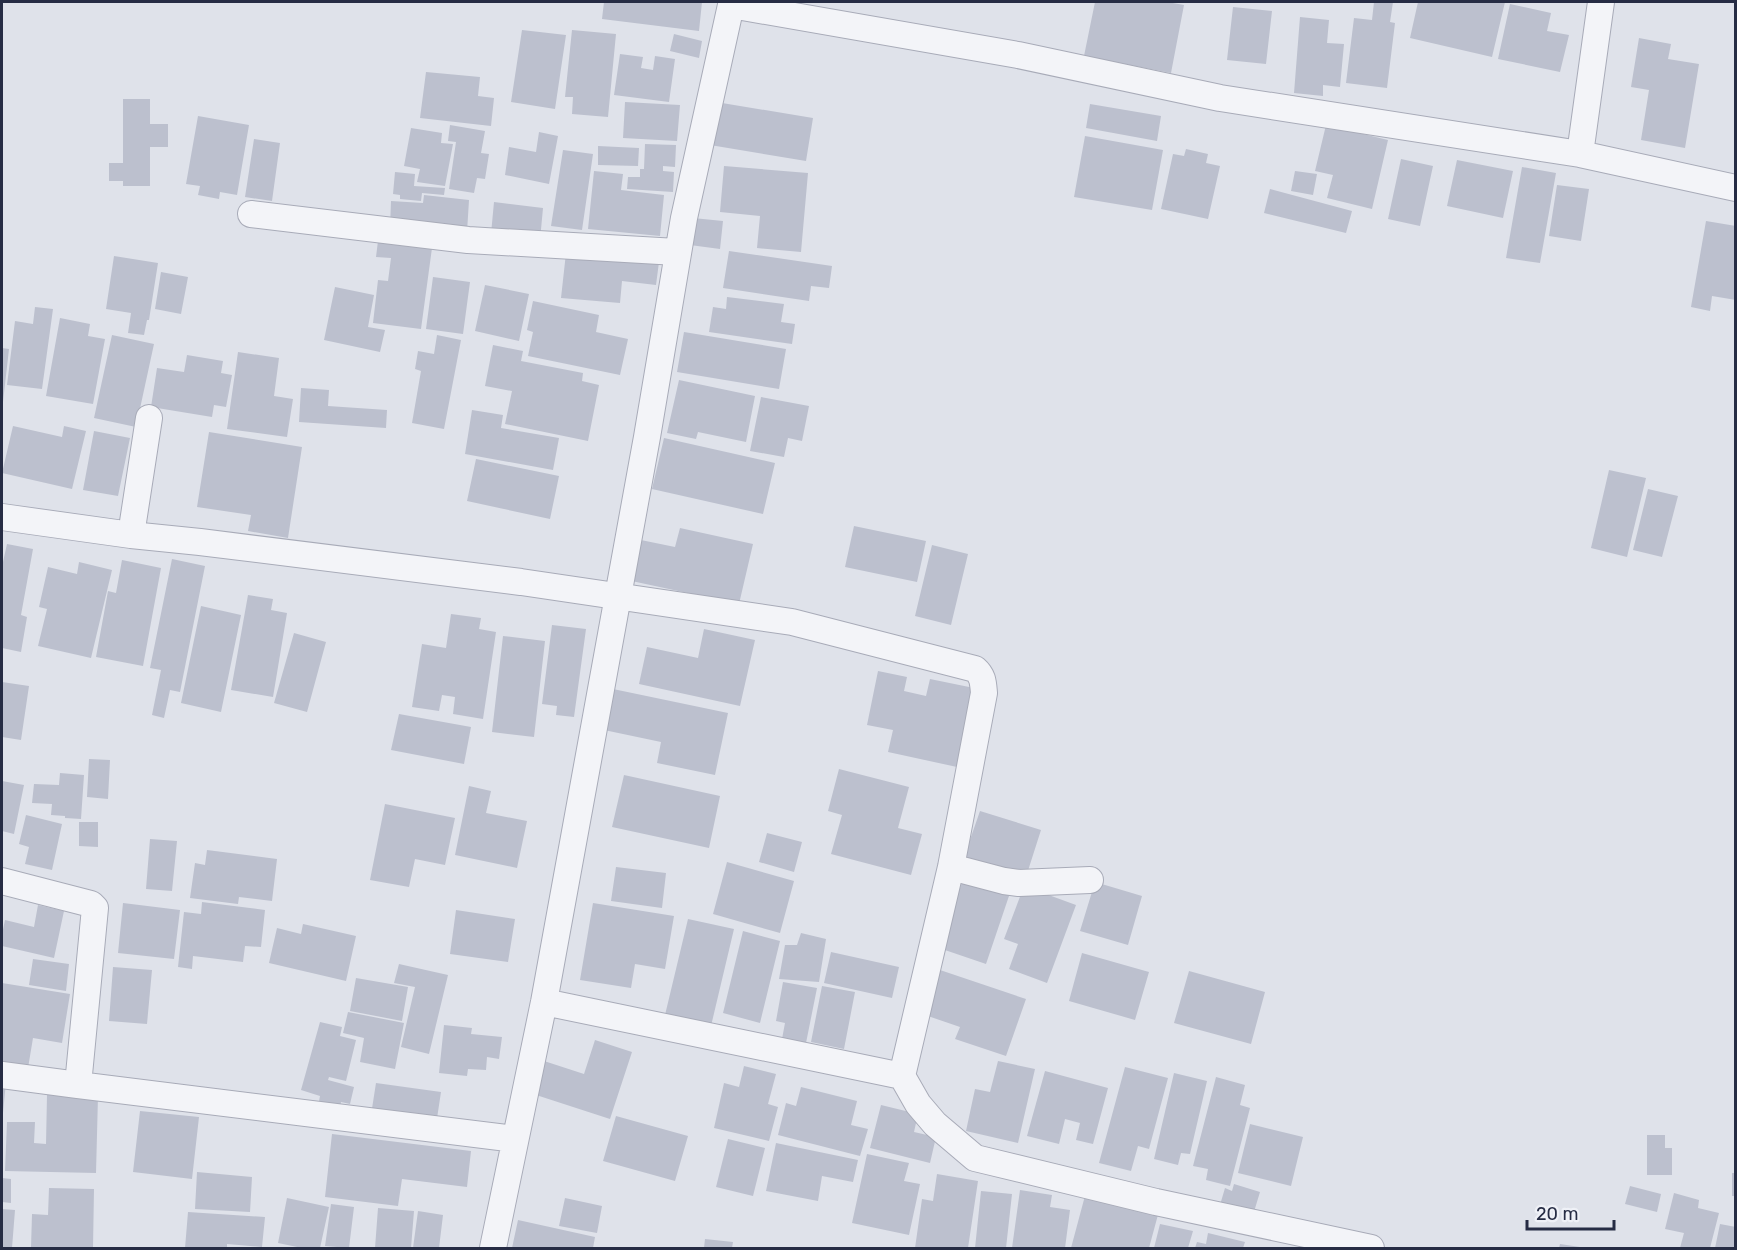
<svg xmlns="http://www.w3.org/2000/svg" width="1737" height="1250" viewBox="0 0 1737 1250" font-family="Rubik,sans-serif">
<style>
.building{fill:#bcc0ce}
.lines{fill:none;stroke-linecap:round;stroke-linejoin:round}
.minor-casing{stroke:#a8abb8;stroke-width:28}
.minor{stroke:#f3f4f8;stroke-width:26}
</style>
<rect width="100%" height="100%" fill="#dfe2ea"/>
<path class="building" d="M604,2H702L699,31L602,19Z
M1095,2H1167L1184,5L1171,73L1084,56Z
M1374,2H1393L1390,22L1395,23L1387,88L1346,83L1354,18L1372,20Z
M1418,2H1505L1492,57L1410,38Z
M1510,4L1551,13L1547,31L1569,35L1560,72L1498,59Z
M1233,7L1272,11L1266,64L1227,60Z
M1300,17L1329,20L1327,43L1344,44L1340,87L1323,85V96L1294,93Z
M522,30L566,35L555,109L511,102Z
M572,30L616,34L608,117L572,114L573,97H565Z
M674,34L702,41L699,58L670,51Z
M1639,38L1671,44L1668,59L1699,64L1685,148L1641,140L1649,90L1631,87Z
M620,54L643,57L641,68L653,70L655,56L675,59L669,102L614,95Z
M426,72L480,77L478,96L494,98L491,126L420,118Z
M123,99H150V124H168V147H150V186H123V181H109V163H123Z
M625,102L680,105L677,141L623,138Z
M716,102L813,118L806,161L710,145Z
M1090,104L1161,116L1157,141L1086,128Z
M198,116L249,125L237,195L220,192L219,199L198,195L200,186L186,184Z
M450,125L485,131L481,153L489,154L485,179L477,178L474,193L449,189L456,142L448,141Z
M1326,125L1388,140L1372,209L1327,198L1333,175L1315,171Z
M411,128L442,133L441,143L453,144L445,186L417,182L420,169L404,166Z
M539,132L558,136L549,184L505,175L509,147L536,152Z
M1085,136L1163,150L1152,210L1074,197Z
M254,139L280,143L272,201L245,197Z
M645,144L676,145L675,167L663,166V171L674,172L673,192L627,189L628,177H640V169H644Z
M598,146L639,148L638,166L598,165Z
M1186,149L1208,154L1206,163L1220,166L1208,219L1161,209L1173,154L1184,156Z
M563,150L593,154L582,230L551,226Z
M1401,159L1433,166L1420,226L1388,219Z
M1457,160L1513,171L1503,218L1447,206Z
M724,166L808,173L801,252L757,248L760,216L720,212Z
M1522,167L1556,173L1540,263L1506,258Z
M594,171L623,174L621,190L664,195L660,236L588,229Z
M1295,171L1317,174L1313,195L1291,191Z
M395,172L415,174L414,186L445,188L444,195L422,193L421,201L400,199V195L393,194Z
M1557,185L1589,189L1581,241L1549,236Z
M1270,189L1352,211L1346,233L1264,213Z
M424,195L469,200L467,232L390,228L391,201L423,203Z
M494,202L543,208L540,240L491,234Z
M693,218L723,221L720,249L690,245Z
M1706,221L1736,226V300L1712,296L1710,311L1691,307Z
M378,241L432,248L421,329L373,323L378,280L388,281L391,258L376,257Z
M729,251L832,266L829,288L811,286L809,301L723,288Z
M566,253L659,262L656,285L622,281L620,303L561,298Z
M114,256L158,263L149,320H147L144,335L128,333L131,313L106,309Z
M161,272L188,277L181,314L155,309Z
M433,277L470,282L463,334L426,329Z
M485,285L529,294L519,341L475,331Z
M335,287L374,295L368,327L385,330L380,352L324,340Z
M727,297L784,304L781,322L795,324L792,344L709,332L713,307L726,309Z
M533,301L599,315L596,332L628,339L620,375L528,356L533,332L527,330Z
M35,307L53,309L42,389L7,385L15,321L33,324Z
M60,318L90,324L88,336L105,339L93,404L46,396Z
M684,332L786,349L779,389L677,372Z
M112,335L154,344L136,427L94,418Z
M437,335L461,340L444,429L412,423L421,371L415,369L418,351L434,354Z
M493,345L523,351L521,361L583,373L582,381L599,385L588,441L505,424L512,391L485,386Z
M2,348L9,349L3,402H2Z
M238,352L279,358L274,396L293,399L287,437L227,429Z
M187,355L223,361L221,373L232,375L226,407L214,405L212,417L151,407L157,368L184,372Z
M679,380L755,396L746,442L698,432L696,439L667,433Z
M301,388L329,390L328,406L387,410L386,428L299,422Z
M761,397L809,406L802,441L788,438L784,457L750,451Z
M472,410L503,415L501,428L559,438L553,470L465,454Z
M13,426L62,437L64,426L86,431L72,489L2,473Z
M94,431L130,438L118,496L83,490Z
M209,432L302,447L288,538L248,531L251,515L197,507Z
M664,438L775,463L763,514L652,489Z
M476,459L559,476L550,519L467,501Z
M1609,470L1646,478L1627,557L1591,548Z
M1648,489L1678,496L1662,557L1633,550Z
M854,526L926,541L917,582L845,567Z
M680,528L753,544L739,604L627,580L636,539L675,547Z
M7,544L33,549L21,615L27,617L21,652L2,648V562H3Z
M932,545L968,554L951,625L915,616Z
M172,559L205,566L180,692L170,690L164,718L152,715L161,670L150,668Z
M122,560L161,568L143,666L96,657L108,591L116,593Z
M79,562L112,570L91,658L38,646L47,609L39,607L48,567L77,574Z
M248,595L273,599L271,610L287,613L273,697L231,690Z
M201,606L241,615L221,712L181,703Z
M451,614L481,618L479,629L496,632L483,719L453,714L455,697L442,695L439,711L412,707L422,644L446,648Z
M552,625L586,629L574,717L556,715L557,706L542,704Z
M704,629L755,640L740,706L639,684L647,647L698,658Z
M294,633L326,642L307,712L274,703Z
M503,636L545,641L534,737L492,732Z
M878,671L907,677L904,691L926,696L930,679L974,688L957,767L888,752L893,730L867,725Z
M2,682L29,686L21,740L2,737Z
M613,689L728,713L715,775L657,763L661,742L604,730Z
M399,714L471,727L464,764L391,750Z
M89,759L110,760L108,799L87,797Z
M839,769L909,787L898,828L922,834L911,875L831,854L842,815L828,811Z
M60,773L84,775L81,819L65,818V816L51,815L52,804L32,803L34,784L59,785Z
M624,775L720,796L709,848L612,827Z
M2,781L24,785L14,834L2,831Z
M469,786L491,791L486,813L527,821L517,868L455,855Z
M385,804L455,818L445,865L415,859L409,887L370,880Z
M980,811L1041,830L1025,880L963,860Z
M26,815L62,824L52,870L25,864L29,847L19,844Z
M79,822H98V847L79,846Z
M767,833L802,842L794,872L759,862Z
M150,839L177,841L172,891L146,889Z
M207,850L277,859L272,901L239,897L238,904L190,898L195,863L205,865Z
M727,862L794,881L780,933L713,914Z
M616,867L666,873L662,908L611,901Z
M964,877L1010,893L986,964L939,948Z
M1095,882L1142,896L1128,945L1080,931Z
M1024,886L1076,905L1047,983L1009,969L1018,944L1004,939Z
M202,902L265,910L261,947L245,946L243,962L193,956L192,969L178,967L184,912L201,914Z
M123,903L180,910L174,959L118,953Z
M593,903L674,916L665,969L635,964L631,988L580,980Z
M38,905L64,911L54,958L2,946V934L5,920L34,927Z
M456,910L515,919L508,962L450,954Z
M688,919L734,929L711,1026L665,1015Z
M303,924L356,936L346,981L269,963L277,928L301,934Z
M743,931L780,941L760,1023L723,1013Z
M801,933L826,939L819,982L779,979L785,945H797Z
M831,952L899,967L892,998L824,983Z
M1082,953L1149,972L1135,1020L1069,1001Z
M33,959L69,964L66,991L29,985Z
M399,964L448,975L429,1054L401,1047L415,987L394,983Z
M113,967L152,970L147,1024L109,1021Z
M940,970L1026,999L1006,1056L955,1039L960,1027L925,1015Z
M1189,971L1265,992L1251,1044L1174,1023Z
M356,978L408,987L402,1021L350,1011Z
M783,982L817,988L806,1043L782,1039L785,1023L776,1021Z
M2,983L70,994L62,1043L33,1038L27,1074L2,1070Z
M822,986L855,992L844,1049L811,1042Z
M348,1012L404,1023L395,1069L360,1062L364,1038L343,1033Z
M320,1022L342,1027L340,1036L356,1040L346,1081L329,1077L328,1080L354,1087L350,1104L341,1102L339,1113L318,1107L320,1096L301,1090Z
M444,1025L472,1028L471,1034L502,1037L499,1059L487,1057L486,1070L468,1069L467,1076L439,1073Z
M595,1040L632,1052L610,1119L530,1093L541,1060L584,1074Z
M998,1061L1035,1069L1018,1143L966,1131L975,1089L990,1092Z
M744,1066L776,1074L768,1104L778,1107L769,1141L714,1128L724,1083L739,1087Z
M1125,1067L1168,1078L1149,1149L1138,1146L1131,1171L1099,1163Z
M1045,1071L1108,1088L1093,1144L1076,1140L1080,1123L1065,1119L1059,1144L1027,1136Z
M1174,1073L1207,1081L1190,1154L1181,1153L1178,1165L1154,1159Z
M1216,1077L1245,1085L1240,1105L1250,1108L1230,1186L1206,1180L1208,1169L1193,1166Z
M2,1082H6L3,1113H2Z
M376,1083L441,1092L436,1125L371,1115Z
M801,1087L857,1101L851,1125L868,1129L860,1156L778,1135L786,1103L796,1106Z
M47,1095L98,1096L96,1173L5,1171L7,1122H35L34,1143L46,1144Z
M881,1105L918,1114L914,1132L936,1137L930,1163L870,1148Z
M140,1111L199,1117L192,1179L133,1172Z
M616,1116L688,1136L675,1181L603,1161Z
M1250,1124L1303,1137L1291,1186L1238,1173Z
M332,1134L471,1151L467,1187L402,1179L398,1206L325,1197Z
M1647,1135H1665V1148H1672V1175H1647Z
M728,1139L765,1148L753,1196L716,1187Z
M776,1143L858,1160L853,1182L822,1176L818,1201L766,1191Z
M867,1154L909,1163L904,1181L920,1184L909,1235L852,1223Z
M197,1172L252,1177L250,1212L195,1209Z
M1732,1173H1736V1196H1732Z
M937,1174L978,1181L968,1248H915L922,1199L933,1201Z
M2,1178L11,1179V1203L2,1202Z
M1234,1184L1260,1192L1253,1215L1220,1205L1225,1188L1232,1191Z
M1630,1186L1661,1194L1657,1212L1625,1204Z
M49,1188L94,1189L93,1248H31L32,1214L48,1215Z
M1020,1190L1052,1195L1050,1207L1070,1210L1065,1248H1012Z
M981,1191L1012,1194L1006,1248H975Z
M1086,1192L1159,1211L1149,1248H1071Z
M1674,1193L1699,1200L1698,1208L1719,1213L1710,1248H1680L1684,1233L1665,1229Z
M287,1198L329,1207L320,1248H302L278,1243Z
M565,1198L602,1206L597,1233L559,1226Z
M331,1204L354,1207L349,1248L325,1246Z
M378,1208L414,1211L411,1248H375Z
M2,1209L15,1210L12,1248H2Z
M418,1211L443,1215L439,1248H413Z
M188,1212L265,1217L262,1247L227,1244V1248H185Z
M518,1220L595,1237L593,1248H512Z
M1160,1224L1193,1231L1188,1248H1154Z
M1720,1224L1736,1227V1248H1715Z
M1208,1233L1245,1242L1243,1248H1195L1197,1242L1206,1244Z
M705,1239L733,1242L732,1248H704Z
M1560,1244L1580,1247V1248H1559Z"/>
<g class="lines">
<defs>
<path id="minor" d="M1580,154L1601,2
M251,214L468,240L677,252
M2,517L131,535L200,542L521,582L792,622L975,669C983,676 983,682 984,693L951,867L902,1076
M131,535L149,418
M951,867L1004,881L1019,883L1090,880
M2,881L91,904L95,908L78,1085L515,1139
M544,1002L902,1076L918,1104L935,1124L975,1158L1156,1202L1371,1248
M2,1075L78,1085
M493,1248L544,1002L647,437L684,218L731,5L1018,55L1220,98L1580,154L1736,188"/>
</defs>
<use href="#minor" class="minor-casing"/>
<use href="#minor" class="minor"/>
</g>
<rect width="1737" height="1250" fill="none" stroke="#262c44" stroke-width="6"/>
<path d="M1527 1220v9h87v-9" fill="none" stroke="#262c44" stroke-width="3"/>
<text x="1536" y="1220" font-size="18" fill="#262c44" stroke="#eff1f7" stroke-width="4.5" paint-order="stroke">20 m</text>
</svg>
